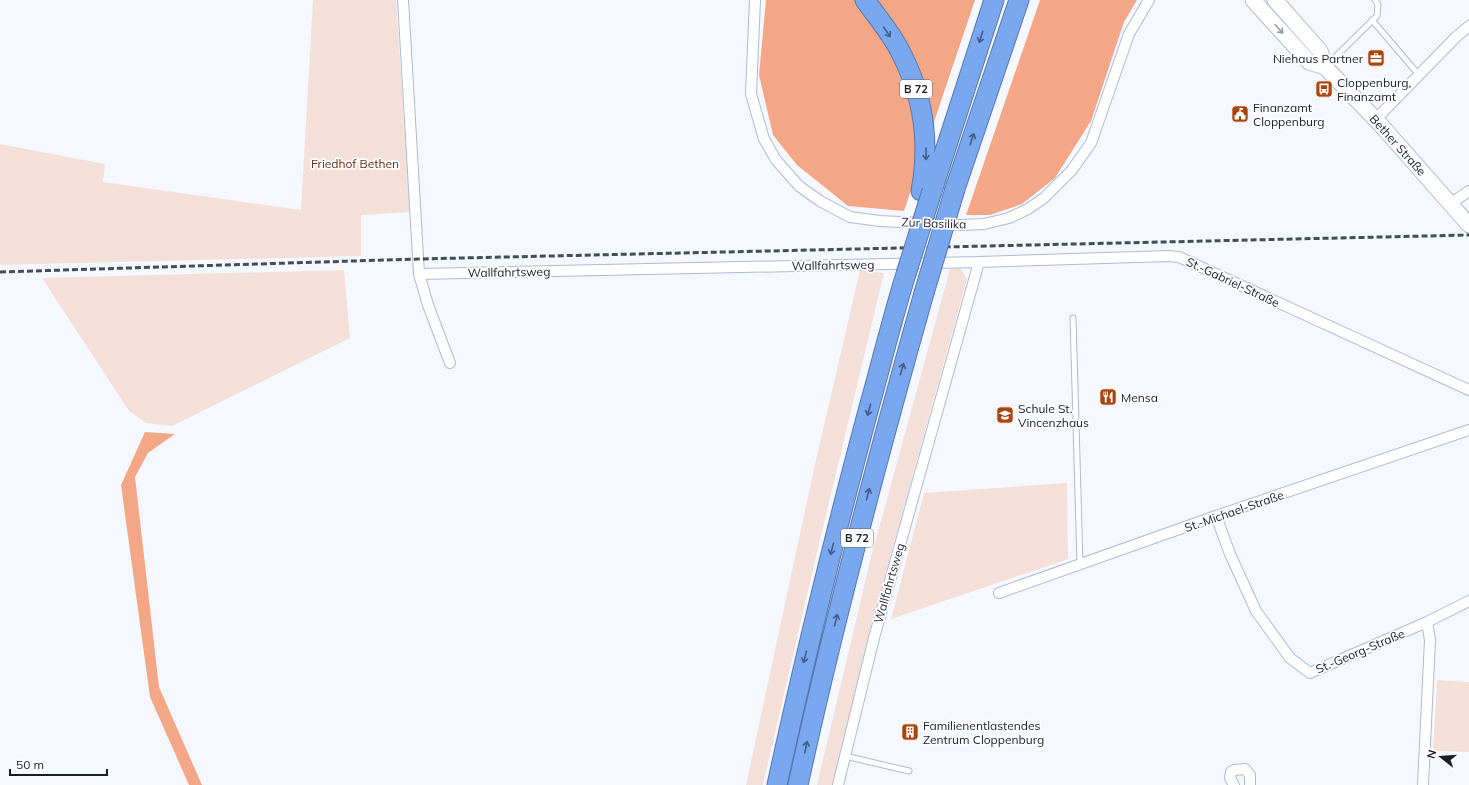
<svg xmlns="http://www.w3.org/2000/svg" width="1469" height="785" viewBox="0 0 1469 785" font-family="Mulish,sans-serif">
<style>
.green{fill:#f4e0d8}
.forest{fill:#f4a786}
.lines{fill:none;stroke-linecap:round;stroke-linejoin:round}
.lane-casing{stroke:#abbcd5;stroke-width:7}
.street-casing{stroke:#abbcd5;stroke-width:12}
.secondary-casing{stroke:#abbcd5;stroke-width:17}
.highway-casing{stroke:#5777aa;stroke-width:21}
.lane{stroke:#fff;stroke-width:5}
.street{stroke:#fff;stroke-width:10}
.secondary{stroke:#fff;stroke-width:15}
.highway{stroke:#79a8f1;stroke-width:19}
.rail{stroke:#464b54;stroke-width:3;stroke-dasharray:6 3;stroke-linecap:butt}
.highway-bridge-casing{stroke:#5777aa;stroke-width:21;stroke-linecap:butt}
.highway-bridge{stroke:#79a8f1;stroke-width:19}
.oneway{stroke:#97999e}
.oneway2{stroke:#445c82}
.labels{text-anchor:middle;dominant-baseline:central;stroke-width:3.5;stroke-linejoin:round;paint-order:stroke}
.shield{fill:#fff;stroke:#5d6168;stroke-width:1}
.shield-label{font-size:11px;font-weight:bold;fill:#181d27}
.poi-label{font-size:12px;fill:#181d27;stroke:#fff;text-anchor:start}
.street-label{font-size:12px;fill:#181d27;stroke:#fff}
.park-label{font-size:12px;fill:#672b0d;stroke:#fff}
</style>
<rect width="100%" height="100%" fill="#f5f8fe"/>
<path class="green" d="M313,0H396L410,212L361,215V256L0,265V144L105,164L103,182L301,210Z
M960,268L967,279L867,641L833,785H817L870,561L950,269Z
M344,270L350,338L172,426L146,423L129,411L42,278Z
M860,270L884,273L814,565L763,785H746L813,473Z
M1067,483L1068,559L891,619L924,493Z
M1437,680L1469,682V752L1433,751Z"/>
<path class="forest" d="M766,0H975L904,211L848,206L797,165L773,135L759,75Z
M1040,0H1137L1124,22L1091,121L1055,178L1022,204L990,215H966Z
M145,432L175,434L148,453L135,477L159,687L202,785H189L150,697L121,485Z"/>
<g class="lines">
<defs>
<path id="lane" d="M1372,20L1419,75
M1326,66L1377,16L1378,4L1375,0
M1073,318L1080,564
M845,756L909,771"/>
<path id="street" d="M403,0L419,274L428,305L450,363
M755,0L751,94L764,139L776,160L799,186L820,201L850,217L880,221L961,225L984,224L1009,218L1028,209L1044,198L1072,170L1091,143L1129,34L1149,0
M1375,120L1456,37L1469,26
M1450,204L1469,191
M979,262L1169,256L1179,257L1469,390
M419,274L979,262L874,638L838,785
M1216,516L1230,554L1256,611L1290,658L1310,673L1427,622
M999,593L1216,516L1469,430
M1234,785L1230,778L1231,772L1234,770L1245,769L1250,775V785
M1423,785L1430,640L1427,622L1469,601"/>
<path id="secondary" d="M1253,0L1309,62L1325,67
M1275,0L1320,51L1325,67L1380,124L1469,225"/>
<path id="highway" d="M865,0C877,17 892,34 901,53C924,97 930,143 921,191
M955,189L1019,0
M932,191L994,0
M777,785C804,660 835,535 868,411C881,365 892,319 906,274
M798,785C834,619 878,456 924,293"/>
</defs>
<use href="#lane" class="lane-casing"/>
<use href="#street" class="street-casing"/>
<use href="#secondary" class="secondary-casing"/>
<use href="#highway" class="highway-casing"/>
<use href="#lane" class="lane"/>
<use href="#street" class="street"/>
<use href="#secondary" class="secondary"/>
<use href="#highway" class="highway"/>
<path class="rail" d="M0,272L418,259L1469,235"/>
<defs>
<path id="highway-bridge" d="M906,274L932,191
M924,293L955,189"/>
</defs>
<use href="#highway-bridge" class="highway-bridge-casing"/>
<use href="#highway-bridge" class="highway-bridge"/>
</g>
<defs><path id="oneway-shaft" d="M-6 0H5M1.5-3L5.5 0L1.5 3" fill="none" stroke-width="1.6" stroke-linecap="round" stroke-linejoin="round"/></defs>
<use class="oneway" href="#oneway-shaft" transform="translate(1279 29) rotate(48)"/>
<g class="oneway2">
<use href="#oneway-shaft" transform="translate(887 32) rotate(55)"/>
<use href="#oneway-shaft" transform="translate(981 37) rotate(108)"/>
<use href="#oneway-shaft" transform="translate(972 139) rotate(-72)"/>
<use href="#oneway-shaft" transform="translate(926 154) rotate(91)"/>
<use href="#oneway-shaft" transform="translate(902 369) rotate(-74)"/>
<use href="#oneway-shaft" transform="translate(869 410) rotate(105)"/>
<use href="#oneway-shaft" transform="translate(868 494) rotate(-76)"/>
<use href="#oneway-shaft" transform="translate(832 549) rotate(104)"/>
<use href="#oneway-shaft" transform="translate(836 620) rotate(-76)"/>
<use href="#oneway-shaft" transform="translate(805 657) rotate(104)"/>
<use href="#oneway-shaft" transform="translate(806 747) rotate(-78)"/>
</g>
<defs>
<symbol id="office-square" viewBox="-11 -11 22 22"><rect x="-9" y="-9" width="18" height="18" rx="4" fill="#a8450e" stroke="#fff"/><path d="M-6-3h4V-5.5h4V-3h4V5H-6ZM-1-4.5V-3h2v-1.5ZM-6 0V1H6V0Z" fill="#fff"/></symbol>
<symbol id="bus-square" viewBox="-11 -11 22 22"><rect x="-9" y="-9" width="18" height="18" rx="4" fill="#a8450e" stroke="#fff"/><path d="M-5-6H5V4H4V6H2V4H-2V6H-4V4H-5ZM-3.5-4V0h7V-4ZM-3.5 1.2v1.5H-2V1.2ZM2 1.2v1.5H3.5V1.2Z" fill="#fff"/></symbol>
<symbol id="civic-square" viewBox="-11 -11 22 22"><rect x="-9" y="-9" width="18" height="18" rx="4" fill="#a8450e" stroke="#fff"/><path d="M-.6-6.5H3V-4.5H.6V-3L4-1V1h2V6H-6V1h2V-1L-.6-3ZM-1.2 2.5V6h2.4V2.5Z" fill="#fff"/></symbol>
<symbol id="restaurant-square" viewBox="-11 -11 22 22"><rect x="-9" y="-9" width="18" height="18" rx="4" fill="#a8450e" stroke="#fff"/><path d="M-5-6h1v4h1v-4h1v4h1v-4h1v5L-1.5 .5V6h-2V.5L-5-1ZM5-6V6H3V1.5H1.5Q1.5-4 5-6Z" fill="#fff"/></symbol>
<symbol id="school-square" viewBox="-11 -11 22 22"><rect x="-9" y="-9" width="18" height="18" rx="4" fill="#a8450e" stroke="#fff"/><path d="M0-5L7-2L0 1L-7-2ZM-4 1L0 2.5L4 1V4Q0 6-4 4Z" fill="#fff"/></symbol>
<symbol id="building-square" viewBox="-11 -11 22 22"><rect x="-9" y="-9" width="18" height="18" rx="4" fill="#a8450e" stroke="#fff"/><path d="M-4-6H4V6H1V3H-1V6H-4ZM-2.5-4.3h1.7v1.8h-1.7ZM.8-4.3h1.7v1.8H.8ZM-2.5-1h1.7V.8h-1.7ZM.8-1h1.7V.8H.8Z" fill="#fff"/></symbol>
</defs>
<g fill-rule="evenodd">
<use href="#office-square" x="1366" y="48" width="20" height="20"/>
<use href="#bus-square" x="1314" y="79" width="20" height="20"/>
<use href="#civic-square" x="1230" y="104" width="20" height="20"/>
<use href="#restaurant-square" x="1098" y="387" width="20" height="20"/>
<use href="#school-square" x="995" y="405" width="20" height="20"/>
<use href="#building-square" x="900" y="722" width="20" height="20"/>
</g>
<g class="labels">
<g class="shield">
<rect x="900" y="80" width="32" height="18" rx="3"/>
<rect x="841" y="529" width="32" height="18" rx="3"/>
</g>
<g class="shield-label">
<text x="916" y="89">B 72</text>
<text x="857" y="538">B 72</text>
</g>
<g class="poi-label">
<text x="1363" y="58" text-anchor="end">Niehaus Partner</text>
<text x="1337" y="82">Cloppenburg,<tspan x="1337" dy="14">Finanzamt</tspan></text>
<text x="1253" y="107">Finanzamt<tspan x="1253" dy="14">Cloppenburg</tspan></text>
<text x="1121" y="397">Mensa</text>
<text x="1018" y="408">Schule St.<tspan x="1018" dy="14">Vincenzhaus</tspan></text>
<text x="923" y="725">Familienentlastendes<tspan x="923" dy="14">Zentrum Cloppenburg</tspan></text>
</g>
<g class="street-label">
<text transform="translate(1398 145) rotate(48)">Bether Straße</text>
<text transform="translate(934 223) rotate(2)">Zur Basilika</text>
<text transform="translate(833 265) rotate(-1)">Wallfahrtsweg</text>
<text transform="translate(509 272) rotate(-1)">Wallfahrtsweg</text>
<text transform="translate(1233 282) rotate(25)">St.-Gabriel-Straße</text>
<text transform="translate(1234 511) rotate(-19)">St.-Michael-Straße</text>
<text transform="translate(889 583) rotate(-74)">Wallfahrtsweg</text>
<text transform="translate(1360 651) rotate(-23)">St.-Georg-Straße</text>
</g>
<g class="park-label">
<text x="355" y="163">Friedhof Bethen</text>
</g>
</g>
<g transform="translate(1441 757) rotate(287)" stroke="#ffffff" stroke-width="3" paint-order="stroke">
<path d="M0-3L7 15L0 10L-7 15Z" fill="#181d27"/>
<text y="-6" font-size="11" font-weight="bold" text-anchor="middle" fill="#181d27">N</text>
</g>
<path d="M10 769v6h97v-6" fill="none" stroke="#181d27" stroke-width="2"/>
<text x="16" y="769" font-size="12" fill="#181d27" stroke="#ffffff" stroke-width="3" paint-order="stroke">50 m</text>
</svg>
